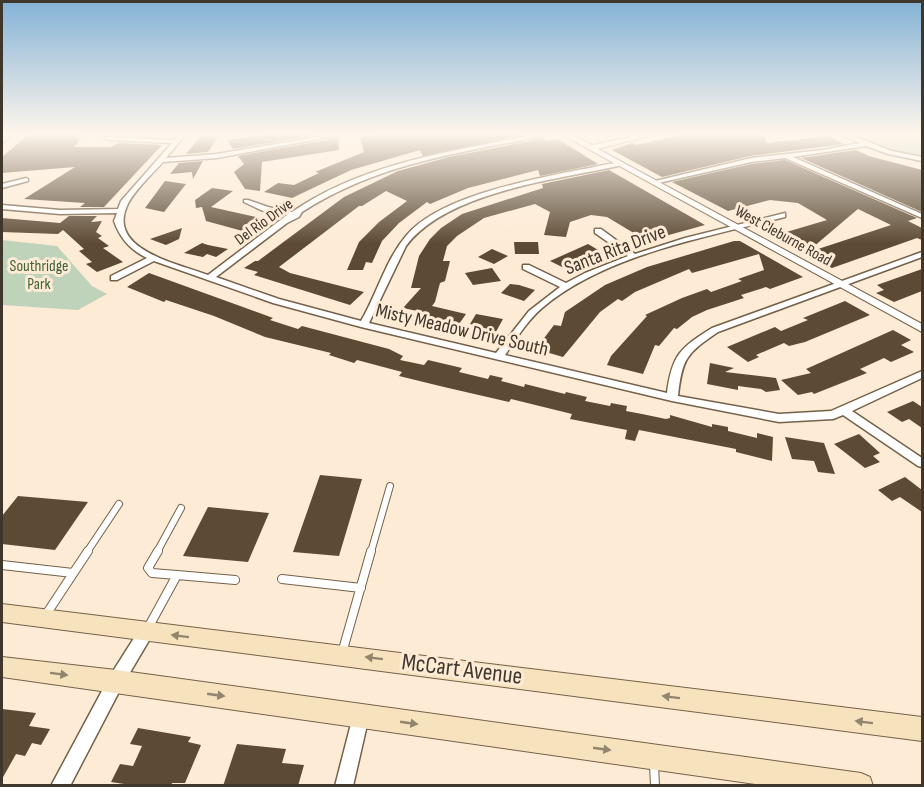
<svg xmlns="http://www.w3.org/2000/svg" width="924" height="787" viewBox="0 0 924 787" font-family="'Sofia Sans Condensed',sans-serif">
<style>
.green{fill:#bfd3bb}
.building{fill:#5c4a34;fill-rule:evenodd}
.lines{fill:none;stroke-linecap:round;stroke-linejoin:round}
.service-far1-casing{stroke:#75614a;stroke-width:8}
.service-casing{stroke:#75614a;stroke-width:10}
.minor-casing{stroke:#75614a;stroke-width:3}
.tertiary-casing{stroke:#75614a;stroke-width:2}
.secondary-casing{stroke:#75614a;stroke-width:2}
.service-far1{stroke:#fff;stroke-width:6}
.service{stroke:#fff;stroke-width:8}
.minor{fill:#fff;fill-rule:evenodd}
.tertiary{fill:#fff;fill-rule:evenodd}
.secondary{fill:#f6e3bd;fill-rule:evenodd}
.oneway{fill:#92846d}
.labels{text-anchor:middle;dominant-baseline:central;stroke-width:6;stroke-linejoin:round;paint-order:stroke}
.far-street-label{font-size:16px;fill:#40372c;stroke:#fdebd5}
.far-park-label{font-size:16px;fill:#41613a;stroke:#fdebd5}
.street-label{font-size:20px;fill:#40372c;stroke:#fdebd5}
.near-street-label{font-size:24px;fill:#40372c;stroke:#fdebd5}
</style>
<rect width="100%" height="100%" fill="#fdebd5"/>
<path class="green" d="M851,134H922V158L881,148Z
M2,240L57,246L92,286L107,294L78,310L2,305Z"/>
<path class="building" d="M29,134H82L77,139L82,138L74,147H111L119,143L162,145L104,207H80L85,203L24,199L75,167L2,173V157Z
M271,134H322L233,149L227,140Z
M378,134H526L423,156L420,150L351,170L292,198L264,192L278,183L294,185L319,173L315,172L364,152L360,137Z
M685,134H765L766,143L828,136L844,144L750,156L662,177L612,150L632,143L636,145Z
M218,136L208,152L186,154L200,137Z
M338,138L339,150L262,162L260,191L245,189L234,172L244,164L238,156Z
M545,138V141L558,139L598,164L540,176L538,170L468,188L430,204L427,202L399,223L382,241L372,263L366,262L363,270H347L359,242L379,222L407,201L386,191L362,206H359L279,267L290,273L364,292L350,305L254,275L258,272L244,268L255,261H258L344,197L398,171L449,157Z
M856,150L869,156L922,170V212L801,158Z
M785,160L917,218L908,221L922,228V240L917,238L832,268L773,236L827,220L798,203L770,200L728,211L672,182L751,164ZM858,209L891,225L806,253L852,214Z
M203,161L193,179L192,172L170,174L179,163Z
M609,170L705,225L647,241L607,217L591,215L570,222L566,237L544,235L550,212L535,204L484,218L457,236L447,246L443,261H450L445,281L440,283L435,302L432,306L466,314L457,327H445L410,320L417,311L403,308L421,288H411L419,256L430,239L441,228L462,214L543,188L542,184Z
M165,181L186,184L164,212L145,208Z
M212,188L233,191L211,207L260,218L258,220L266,222L250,233L206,221L202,207L196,208L195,200Z
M69,216H97L91,222L102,221L96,232L102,236L98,238L109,246L103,248L123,262L97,272L86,264L92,262L79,251L84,249L63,230L58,234L2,232V218L60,223Z
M182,228L179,239L166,245L150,239Z
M734,241H740L803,277L770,289L766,287L741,295L744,298L707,310L692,317L677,329L674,328L659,346L655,345L643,374L607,365L611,356L647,316L645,315L682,298L707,289L711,292L742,281L738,279L764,270L759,254L692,273L689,269L635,292L622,301L618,299L600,312L563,357L539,350L545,342L542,341L554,325L561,326L565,312L605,285L647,267Z
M514,242H538L539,254H515Z
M202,243L208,245L228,249L216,257L207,254L203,257L184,253Z
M588,244L605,254L568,270L550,261Z
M492,249L508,256L494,264L478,257Z
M492,268L501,281L473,285L465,273Z
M922,269V291L894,302L876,293L884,290L877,285Z
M149,273L273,318L270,320L298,329L302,326L389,349L403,356L400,360L424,365L428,360L462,368L459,372L488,379L490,375L503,378L501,381L524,387L525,384L565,394L566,392L587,397L585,401L610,406L611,403L627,406L626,411L642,414L666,419L670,418V415L712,427V424L728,427V431L757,438V433L773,437L772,461L736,452V449L639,430L635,441L625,439L627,430L570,419L572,414L511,399L509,402L444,387L399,376L402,372L357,360L354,363L329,355L331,353L265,337L214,316L166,300L164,302L127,287Z
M510,284L519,285L535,290L524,301L501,293Z
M845,301L870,315L805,342L789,346L784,343L756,355L759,357L748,362L727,347L775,327L781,331L808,320L803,318Z
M476,314L503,319L492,339L476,336L482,327L470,324Z
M893,330L911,340L901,345L914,352L891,362L884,358L860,369L867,373L814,394L812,392L798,395L781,380L811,373L806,369Z
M710,363L734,368L725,372L776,378L780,390L766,392L761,389L738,386V390L707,384Z
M913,401L922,407V428L909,419L902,422L887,412Z
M859,434L880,453L873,456L880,462L865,468L834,444Z
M785,437L824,443L835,474L818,472L814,461L792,459Z
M320,475L362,479L339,556L293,552Z
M905,477L922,490V512L900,497L892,501L878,490Z
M18,496L88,502L55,550L2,544V516Z
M208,507L269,513L248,562L183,556Z
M2,709L36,713L29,726L50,729L41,745L32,743L25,756L16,754L2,779Z
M138,728L191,737L188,742L201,745L185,783H172L171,786L139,784L137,786L111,782L120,764L133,766L142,746L130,744Z
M237,744L286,749L282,763L304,765L298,786H223Z"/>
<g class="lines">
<defs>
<path id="service-far1" d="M87,552L119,504
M157,552L181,508
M371,552L390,486"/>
<path id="service" d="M2,565L73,573
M177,575L235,580
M282,579L361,588
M45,616L88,551
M148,628L177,575L152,573L148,568L158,551
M342,653L371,551
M654,764L655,786"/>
<path id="minor" d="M7,134H13L2,143V138Z
M180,134H186L166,158L217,154L334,134H346L217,158L163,162C153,173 132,193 127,206C107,250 179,264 208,275L287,215L263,211L244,202V200H248L268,207L292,212C365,162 451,152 536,134H546L543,136C456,154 379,163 302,212L299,217L287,223L216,277L279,299L361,321C377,294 385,261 406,236C438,197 529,180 578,170C593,168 609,162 623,163V165C560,179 447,191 406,246L369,323L496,353L529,311L560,287L523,269V265H529L566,283L585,273L628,256L595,233V229H601L635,254L685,238L785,213V217C706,237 604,255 542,308C527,321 516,339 505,355L667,393C672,355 680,348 712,328L922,252V257L718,332C687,353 682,358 678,396L779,414L831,411L922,371V378L852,411L922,458V467L918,466L843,415L833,419L779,422L672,401L361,327L273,303L154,261L117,280H111V276L147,258C130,250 120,238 114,221L117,213L60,214L2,209V205L60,210L118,209L121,201L172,143L107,140L104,138L105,137L175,140Z
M625,134H633L639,137L636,139Z
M839,134H847L892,151L922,157V161L888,154L866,146L793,157L922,214V218L785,158L751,162L654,184L651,182L751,158L822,150L860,143Z
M26,178L28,179V181L2,188V184Z
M146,625L151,627L153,632L151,637L122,686L70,786H51L110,676L141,627Z
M361,708L367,710L369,716L353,786H335L353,716L355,710Z"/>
<path id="tertiary" d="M561,134H570L592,145L644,134H657L598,149L922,324V332Z"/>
<path id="secondary" d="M2,604L922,717V741L2,622Z
M2,657L116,670L861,773L870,777L873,786H770L2,677Z"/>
</defs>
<use href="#service-far1" class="service-far1-casing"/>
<use href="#service" class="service-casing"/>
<use href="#minor" class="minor-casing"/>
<use href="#tertiary" class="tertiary-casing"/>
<use href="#secondary" class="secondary-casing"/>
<use href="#service-far1" class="service-far1"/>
<use href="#service" class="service"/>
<use href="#minor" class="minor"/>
<use href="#tertiary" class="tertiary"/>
<use href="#secondary" class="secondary"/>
</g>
<defs><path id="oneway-solid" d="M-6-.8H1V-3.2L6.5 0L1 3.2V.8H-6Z" transform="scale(1.5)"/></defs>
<g class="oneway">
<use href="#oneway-solid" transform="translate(180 636) rotate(-173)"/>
<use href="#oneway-solid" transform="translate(374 658) rotate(-173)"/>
<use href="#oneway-solid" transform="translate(59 674) rotate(7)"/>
<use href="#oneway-solid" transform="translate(216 695) rotate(8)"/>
<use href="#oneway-solid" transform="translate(671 697) rotate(-173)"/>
<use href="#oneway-solid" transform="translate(864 722) rotate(-173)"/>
<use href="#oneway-solid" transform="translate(409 723) rotate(8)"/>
<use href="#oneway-solid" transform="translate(602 749) rotate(8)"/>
</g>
<linearGradient id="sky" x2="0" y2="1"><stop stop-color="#83b2d6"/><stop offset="0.55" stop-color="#fef6ec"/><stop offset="1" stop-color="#fef6ec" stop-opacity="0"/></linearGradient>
<rect width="924" height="244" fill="url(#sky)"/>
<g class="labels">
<g class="far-street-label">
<text transform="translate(264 222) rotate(-36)">Del Rio Drive</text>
<text transform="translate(783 236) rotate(29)">West Cleburne Road</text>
</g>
<g class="far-park-label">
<text x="39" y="266">Southridge<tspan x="39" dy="18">Park</tspan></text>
</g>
<g class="street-label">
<text transform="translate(615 250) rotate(-21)">Santa Rita Drive</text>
<text transform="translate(462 330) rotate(13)">Misty Meadow Drive South</text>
</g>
<g class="near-street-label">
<text transform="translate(462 669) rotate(7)">McCart Avenue</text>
</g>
</g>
<rect width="924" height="787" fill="none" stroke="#40372c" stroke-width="6"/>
</svg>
